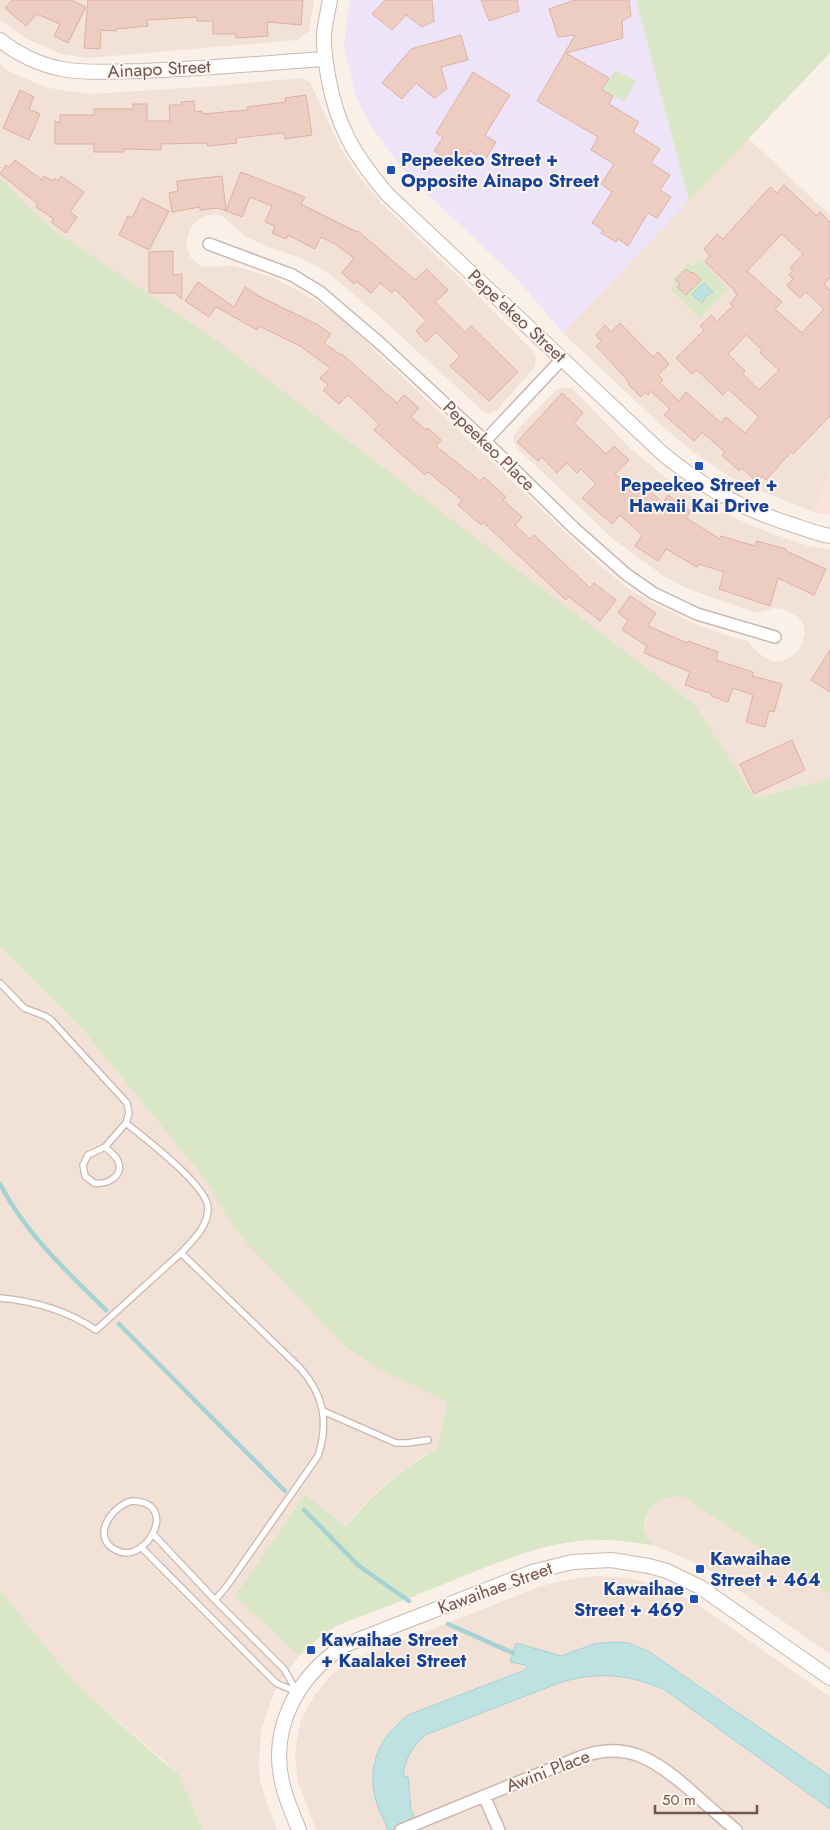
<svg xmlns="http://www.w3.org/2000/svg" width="830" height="1830" viewBox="0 0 830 1830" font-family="Jost,sans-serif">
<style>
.residential{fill:#f1e1d7}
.commercial{fill:#f9e1dc}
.education{fill:#ede4f7}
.green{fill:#d9e7c7}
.water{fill:#bee2e2;stroke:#a5d2d3}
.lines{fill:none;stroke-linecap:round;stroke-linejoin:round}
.stream{stroke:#a5d2d3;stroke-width:4.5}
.building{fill:#edcdc2;stroke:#deb1a4;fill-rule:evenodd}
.service-casing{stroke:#cbb7af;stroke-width:8}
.minor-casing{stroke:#cbb7af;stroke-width:14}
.tertiary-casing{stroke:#cbb7af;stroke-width:16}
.service{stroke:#fff;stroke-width:5.5}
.minor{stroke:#fff;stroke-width:11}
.tertiary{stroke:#fff;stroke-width:14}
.transit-dot{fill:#1a4fb4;stroke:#fdf5ee;stroke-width:2}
.labels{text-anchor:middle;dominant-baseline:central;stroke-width:4;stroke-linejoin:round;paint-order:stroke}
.street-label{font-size:18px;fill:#72564e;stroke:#fdf5ee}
.transit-label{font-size:18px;font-weight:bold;fill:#164399;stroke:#fdf5ee;text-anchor:start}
</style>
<rect width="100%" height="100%" fill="#faf0e8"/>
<path class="residential" d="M0,0H314L309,31L297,40L87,58L61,54L27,39L0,20Z
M0,64L10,72L45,87L65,91L92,94L216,86L300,78L310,82L340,147L359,176L383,205L458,276L533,351L536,359L534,368L497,410L490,414L484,412L381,318L330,274L301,258L273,249L246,237L222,216L213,214L206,216L197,220L191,227L186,243L190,257L202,267L234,266L271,277L299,291L323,305L342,319L603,568L632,591L655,604L688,621L725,635L748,641L758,653L773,662L783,661L791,657L798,651L802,643L805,634L804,626L798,617L783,609L774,608L756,613L686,588L665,577L613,539L518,449L514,443L513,437L520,427L556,390L560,388H572L629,447L679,489L715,509L767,532L809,546L830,550V778L761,797H754L104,266L54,230L28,207L0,177Z
M748,138L830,215V474L814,512L751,487L729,476L692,451L661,425L563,333Z
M0,947L84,1031L195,1167L208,1184L238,1232L344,1344L375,1367L447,1402L438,1448L419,1458L384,1485L357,1512L346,1527L305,1494L235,1596L299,1656L282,1678L273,1695L261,1730L259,1762L260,1779L264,1795L277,1830H203L178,1773L74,1682L0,1590Z
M672,1496L685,1498L830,1594V1654L711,1571L692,1561L654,1546L649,1542L646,1536L645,1522L650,1510L659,1500Z
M592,1576L628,1578L644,1582L677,1593L707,1611L830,1697V1776L689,1678L639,1646L629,1643H602L561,1656L516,1643L510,1662L525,1665L527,1667L525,1670L408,1715L395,1724L382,1742L373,1762L376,1800L388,1830H316L298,1782L295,1757L296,1745L301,1721L307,1708L314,1696L332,1674L356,1659L539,1587L556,1582Z
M602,1675L624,1676L645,1681L674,1696L830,1809V1830H419L411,1809L410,1795L403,1776L405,1763L410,1751L425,1735L559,1683L580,1677Z"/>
<path class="commercial" d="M830,474V515L814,512Z"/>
<path class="education" d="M350,0H636L689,201L563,333L519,281L413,180L397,162L371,126L356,97L344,46Z"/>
<path class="green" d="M636,0H830V53L689,201Z
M615,70L636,81L624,101L603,90Z
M0,177L28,207L54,230L213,338L695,705L754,797H761L830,778V1594L685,1498C655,1490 630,1524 654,1546C573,1529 527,1551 454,1580C415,1596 375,1611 336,1626L320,1637L299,1656L235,1596L305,1494L346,1527C372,1494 401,1469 438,1448L447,1402L375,1367L344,1345L247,1243L230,1221L208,1184L195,1167L84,1031L0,947Z
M699,259L728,289L699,318L670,288L675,283L672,279L688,263L692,266Z
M0,1590L74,1682L161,1760L178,1773L203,1830H0Z"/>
<path class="water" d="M704,283L713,292L706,296L702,303L692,294Z
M610,1642L629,1643L648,1651L830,1776V1809L665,1690C630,1674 596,1671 559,1683L425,1735C412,1747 405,1759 403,1776L408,1777L411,1809L419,1830H388C384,1820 379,1811 376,1801C366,1765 380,1736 408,1715L525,1670L527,1667L525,1665L510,1662L516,1643L561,1656L594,1644Z"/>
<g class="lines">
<path class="stream" d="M0,1184C26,1234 66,1271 106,1310
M119,1324L285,1491
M304,1510L359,1566L409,1601
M448,1624L513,1653"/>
</g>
<path class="building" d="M12,0H71L86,7L68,43L54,36L60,24L37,14L26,26L5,8Z
M88,0H303L301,25L267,22L268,36L236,38V34H213V21H197V17L147,20L148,26L116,29V31L101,30L100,49L84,48Z
M385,0H432L434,21L422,27L406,15L392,30L372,14Z
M481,0H517L519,11L489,21Z
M575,0H629L631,16L622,21L623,38L566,53L609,78L602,90L613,96L609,104L639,122L633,132L660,149L651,163L670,175L660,190L671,197L657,218L648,213L628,246L618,239L616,242L601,233L603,230L592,223L612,192L601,184L614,164L591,150L598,137L537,101L575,35L558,37L549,9Z
M461,35L468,60L441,67L447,89L434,98L416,83L402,99L382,83L411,49Z
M473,72L510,95L485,135L496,142L485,160L470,151L460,167L434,151L443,137L436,133Z
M20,90L34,97L29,109L40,114L29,140L3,128Z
M306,95L312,135L285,139L284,133L236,138L237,143L208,146L207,143L161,144V150L124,149V152H94V144H55V121L60,123V115H94V109H133V104H147V121H170L169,105H182L181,102L194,101L195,112L202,111V114L247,110V107L286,102L285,98Z
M15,160L42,180L44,176L52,181L54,178L58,181L61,176L84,192L70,212L77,217L66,233L51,222L54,219L36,207L38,204L0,174L6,165L9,167Z
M241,172L305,197L301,204L357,232L358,231L415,280L427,269L448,290L435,302L465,332L471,326L518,372L489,401L450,366L460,356L436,332L426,342L416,331L426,321L395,289L392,293L380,283L371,293L356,281L354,284L342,273L354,258L335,244L321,237L315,249L288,235L286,239L272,233L275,226L265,222L272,206L250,197L242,217L218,208L200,210V207L172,212L169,193L178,191L177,181L222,176L226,210Z
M784,185L817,216L820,212L830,222V278L824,284L830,290V416L793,454L791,452L766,480L762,476L757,482L742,468L739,471L722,455L725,452L702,432L694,441L677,426L664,415L670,409L651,391L648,395L645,392L641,397L628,384L629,382L596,346L601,341L596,335L605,325L611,332L620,323L653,357L658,352L669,364L658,375L663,380L660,383L679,401L686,392L721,423L726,417L745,433L759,417L728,389L723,395L697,370L692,374L676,358L704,330L700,326L711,315L717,321L733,306L730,304L737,295L734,292L735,291L705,262L710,256L704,249L717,234L723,239L770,187L777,193ZM782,234L803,254L790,268L793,270L789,275L793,279L787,286L800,298L806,292L824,309L802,333L775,309L782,302L747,271ZM746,335L762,350L760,353L779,370L759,390L743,374L745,371L728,354Z
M142,198L169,211L149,250L119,235L128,216L132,218Z
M173,251V275L182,274V299L174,293H149V252Z
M686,269L691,273L693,272L701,280L686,295L677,287L680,284L676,280Z
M198,282L234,307L245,287L259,296L318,325L331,334L324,343L341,355L342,354L397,403L404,395L419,408L411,417L426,430L428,428L441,440L436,446L480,481L484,477L506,497L503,500L522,517L515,525L530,539L534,535L590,588L594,583L616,600L600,621L569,597L566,600L483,522L481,525L458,505L462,500L428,472L425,475L374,430L379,424L348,395L339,404L323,390L328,385L320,378L330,368L300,346L259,326L257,330L216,307L209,317L185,301Z
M562,393L583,413L574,423L606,454L614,446L629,460L615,474L633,490L640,482L663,503L668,495L691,511L686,518L720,539L721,536L755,546L757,541L786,549V551L826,569L814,595L778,578L770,606L719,589L724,572L699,564L697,567L666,549L658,561L635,546L642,535L620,515L612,524L582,498L596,484L581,469L577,473L567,463L557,473L542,457L538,461L517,442Z
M630,596L656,613L648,626L687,643L688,641L718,652L716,660L753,672L752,676L782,684L774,712L769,711L765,727L746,722L753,695L733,688L728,702L711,696L712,694L685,685L690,672L644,653L647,646L622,630L628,620L618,613Z
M830,650V692L811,680Z
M792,740L805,770L754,794L740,764Z"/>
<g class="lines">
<defs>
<path id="service" d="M0,983L24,1008L45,1016L51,1020L127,1103L129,1113L126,1123L105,1147L88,1155L83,1165L85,1176L94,1183C108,1185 126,1175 117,1159C114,1154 109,1151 105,1147
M126,1123C144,1138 208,1186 208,1208C208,1227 193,1240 181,1253L300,1368C324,1395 329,1422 318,1456L227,1586L215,1600
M0,1298C33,1301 68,1311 96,1330L181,1253
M323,1411L396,1443H407L428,1440
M132,1501C181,1502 146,1564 118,1551C89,1539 111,1506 132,1501Z
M153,1534L215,1600L284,1669L297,1692
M141,1547L276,1683L297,1692"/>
<path id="minor" d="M209,244L292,275L320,292L382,345L485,441L575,529L626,574L653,593L697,614L775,637
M485,441L562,359
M484,1796L499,1830
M401,1830L580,1757C627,1740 655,1760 689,1789C704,1803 720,1816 736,1830"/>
<path id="tertiary" d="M330,0C328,11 325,23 324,34C323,48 326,62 328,76C337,127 354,155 387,194L663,454C707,489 739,508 793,525C805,529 818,534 830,536
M0,40C17,54 40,65 62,69C88,74 115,71 142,71C203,69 264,63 325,59
M299,1830C294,1817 288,1804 284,1790C267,1731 296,1677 345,1645L532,1572L572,1562L611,1560L649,1566L667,1571L700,1587L830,1678"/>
</defs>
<use href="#service" class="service-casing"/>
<use href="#minor" class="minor-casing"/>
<use href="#tertiary" class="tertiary-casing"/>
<use href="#service" class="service"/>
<use href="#minor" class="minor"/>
<use href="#tertiary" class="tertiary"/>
</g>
<g class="transit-dot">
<rect x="386" y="165" width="10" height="10" rx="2.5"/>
<rect x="694" y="461" width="10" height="10" rx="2.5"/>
<rect x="695" y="1564" width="10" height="10" rx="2.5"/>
<rect x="689" y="1594" width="10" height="10" rx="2.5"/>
<rect x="306" y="1645" width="10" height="10" rx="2.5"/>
</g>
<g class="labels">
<g class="street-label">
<text transform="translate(159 69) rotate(-3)">Ainapo Street</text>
<text transform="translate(517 316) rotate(43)">Pepeʻekeo Street</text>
<text transform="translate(489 446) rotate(44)">Pepeekeo Place</text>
<text transform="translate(495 1588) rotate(-20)">Kawaihae Street</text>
<text transform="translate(548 1771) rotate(-21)">Awini Place</text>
</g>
<g class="transit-label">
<text x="401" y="160">Pepeekeo Street +<tspan x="401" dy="21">Opposite Ainapo Street</tspan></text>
<text x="699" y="485" text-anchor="middle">Pepeekeo Street +<tspan x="699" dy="21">Hawaii Kai Drive</tspan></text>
<text x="710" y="1559">Kawaihae<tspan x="710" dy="21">Street + 464</tspan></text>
<text x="684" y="1589" text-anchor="end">Kawaihae<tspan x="684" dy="21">Street + 469</tspan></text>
<text x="321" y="1640">Kawaihae Street<tspan x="321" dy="21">+ Kaalakei Street</tspan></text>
</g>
</g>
<path d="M655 1805v8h102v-8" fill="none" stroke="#72564e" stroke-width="2.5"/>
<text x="662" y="1805" font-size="15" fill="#72564e" stroke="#fdf5ee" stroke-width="4" paint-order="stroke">50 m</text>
</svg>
